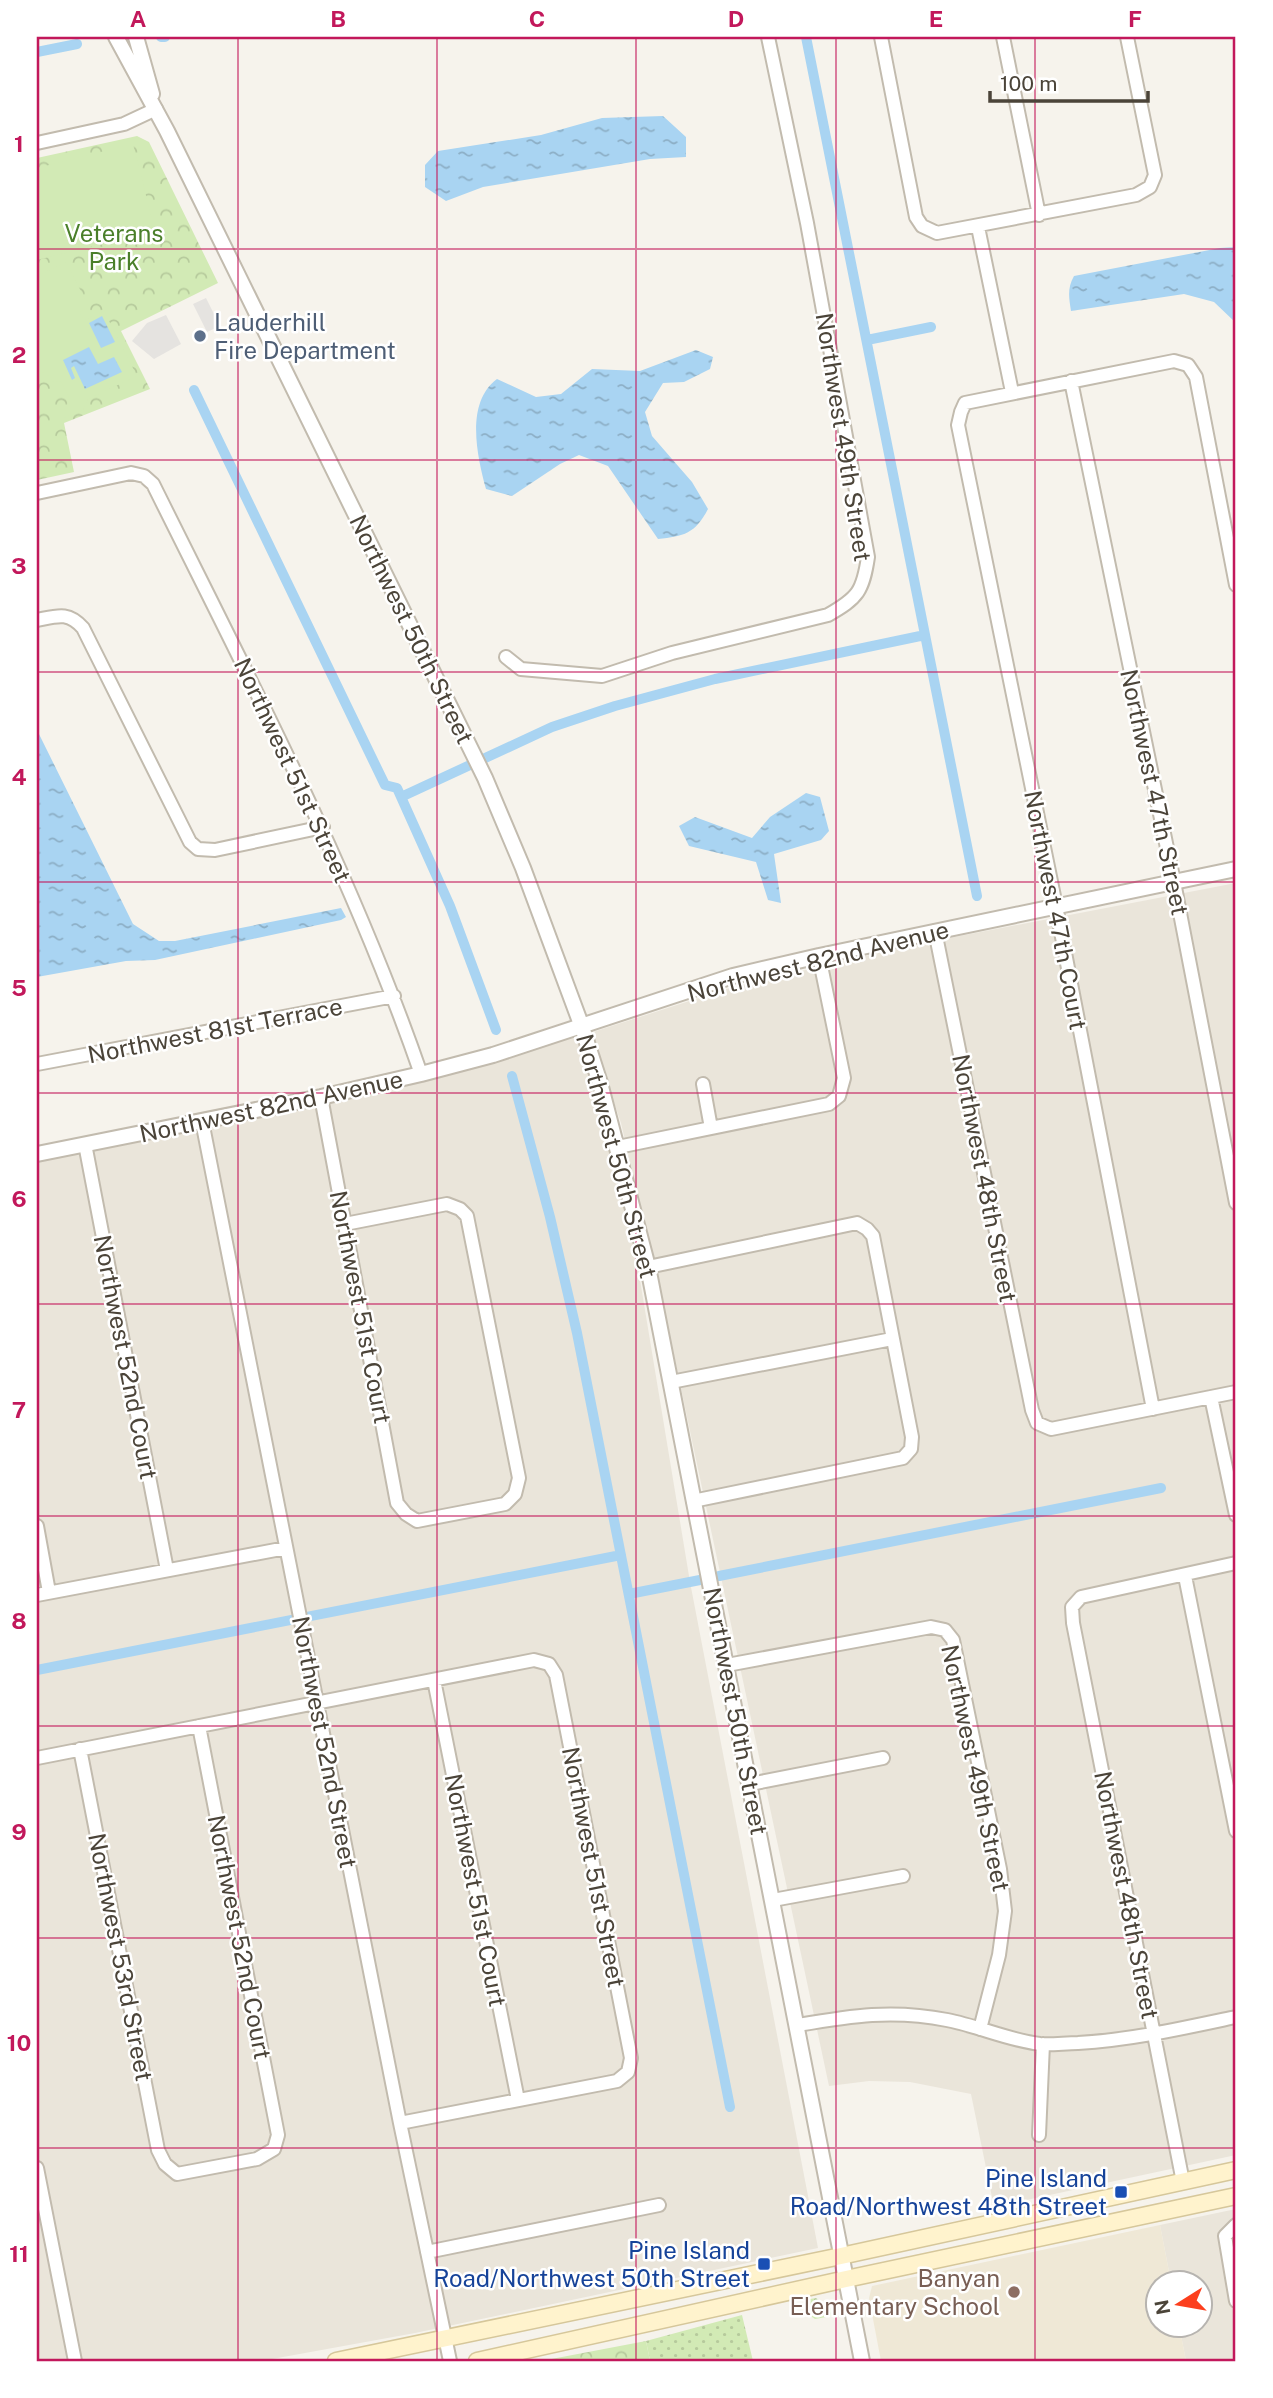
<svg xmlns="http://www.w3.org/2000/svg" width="1273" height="2398" viewBox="0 0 1273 2398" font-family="'Public Sans',sans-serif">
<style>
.residential{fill:#eae5da}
.education{fill:#efe8d6}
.grass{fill:url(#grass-dots)}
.forest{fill:url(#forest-crowns)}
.garden{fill:#d2eab5}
.parking{fill:#e5e3e0}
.water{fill:url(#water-ripples)}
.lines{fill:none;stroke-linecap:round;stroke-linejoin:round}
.canal{stroke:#a9d4f2;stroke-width:10}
.minor-casing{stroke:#c2bbae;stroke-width:16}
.tertiary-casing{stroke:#c2bbae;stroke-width:18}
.secondary-casing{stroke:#d6c79b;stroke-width:19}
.minor{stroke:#fff;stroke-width:12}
.tertiary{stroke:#fff;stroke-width:14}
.secondary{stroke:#fff3cd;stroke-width:16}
.grid{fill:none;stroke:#c2185b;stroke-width:2;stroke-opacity:0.55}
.service-dot{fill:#5c6f8a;stroke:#fff;stroke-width:2.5}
.transit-dot{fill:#1a4fb4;stroke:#fff;stroke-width:2.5}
.education-dot{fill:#8d6e63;stroke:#fff;stroke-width:2.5}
.labels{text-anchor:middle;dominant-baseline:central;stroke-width:5;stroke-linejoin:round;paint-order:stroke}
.park-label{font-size:24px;fill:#4a7f2a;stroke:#fff}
.service-label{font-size:24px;fill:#4e5e75;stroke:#fff;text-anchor:start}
.street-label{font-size:24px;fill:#4b4439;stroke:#fff}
.transit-label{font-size:24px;fill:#164399;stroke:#fff;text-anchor:end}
.education-label{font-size:24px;fill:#785e54;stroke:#fff;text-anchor:end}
.neatline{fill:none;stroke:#c2185b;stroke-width:2.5}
.grid-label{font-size:23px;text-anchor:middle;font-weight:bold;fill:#c2185b}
</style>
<defs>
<pattern id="grass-dots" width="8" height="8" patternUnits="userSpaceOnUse" patternTransform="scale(1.75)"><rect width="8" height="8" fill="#d2eab5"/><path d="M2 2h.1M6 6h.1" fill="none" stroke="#b6ca9c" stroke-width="1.8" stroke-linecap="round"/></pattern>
<pattern id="forest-crowns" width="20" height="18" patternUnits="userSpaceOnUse" patternTransform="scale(1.75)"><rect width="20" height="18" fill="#d2eab5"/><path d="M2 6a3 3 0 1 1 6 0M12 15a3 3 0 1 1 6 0" fill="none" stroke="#b6ca9c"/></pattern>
<pattern id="water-ripples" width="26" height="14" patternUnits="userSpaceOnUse" patternTransform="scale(1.75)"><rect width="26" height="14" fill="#a9d4f2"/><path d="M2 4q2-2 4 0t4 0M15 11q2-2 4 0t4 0" fill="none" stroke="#8caec5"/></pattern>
</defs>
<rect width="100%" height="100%" fill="#f6f3ec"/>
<path class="residential" d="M1236,883V2155L994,2207L971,2094L910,2082L869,2081L829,2086L659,1285L621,1123L590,1033L736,986L913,945Z
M582,1027L618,1147L690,1582L818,2248L415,2333L261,2361H37V1153L202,1121Z
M1236,2209V2361H1186L1179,2325L1200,2324V2282H1171L1160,2225Z"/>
<path class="education" d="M1160,2225L1171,2282H1158V2324L1179,2325L1186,2361H881L869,2298L872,2286Z"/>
<path class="grass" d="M816,2298L831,2308L832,2316L815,2319L809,2315L805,2300Z
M742,2315L753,2361H650L646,2341Z"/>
<path class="forest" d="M137,136L149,142L218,283L121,331L150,389L64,423L74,472L37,480V158Z
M646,2341L650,2361H541Z"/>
<path class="garden" d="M133,144L155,231L37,260V168Z
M66,262L89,307L79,312L84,320L104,311L137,376L88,399L83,410L64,418L69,397L61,381L53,382L50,376L41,372L37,373V276Z"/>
<path class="parking" d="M206,298L220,326L207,332L193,304Z
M166,315L181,344L154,359L132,341L147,323Z"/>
<path class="water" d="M663,116L686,137V157L650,159L483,187L446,201L425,187V165L438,151L541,135L602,118Z
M1236,247V323L1214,302L1184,294L1071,311C1069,298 1067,288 1074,276L1220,248Z
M102,316L115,342L101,348L89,323Z
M89,347L98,364L114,357L122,372L85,389L74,366L71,368L75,378L72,380L63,360Z
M696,350L713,357L710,369L684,382L663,383L645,412L652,436L692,482L708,509C695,534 684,536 658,539L608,466L579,455L560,464L512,496L486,489C477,456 465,403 497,379L536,397L561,394L592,369L640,371Z
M37,730L133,924L159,941H175L341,908L346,917L341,920L155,960L126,961L37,977Z
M806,793L820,797L829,831L821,840L774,854L781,903L768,900L756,862L689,846L679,826L695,817L752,838L770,817Z"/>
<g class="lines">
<path class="canal" d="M161,37H165
M806,37L977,896
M37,52L77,44
M867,340L931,327
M194,390L385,785L397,788L450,906L496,1030
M401,797L552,727L615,706L715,679L925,635
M512,1076L550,1217L577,1333L730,2107
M719,1576L1161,1488
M629,1594L700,1580
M37,1670L621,1555"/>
<defs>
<path id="minor" d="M881,37L916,217L922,226L937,233L1136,195L1150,187L1155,175L1127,37
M1003,37L1039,215
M37,143L124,124L156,109
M978,227L1012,392
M1071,381L1174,882L1236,1203
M37,493L131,473L144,476L153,484C249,678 350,869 421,1074
M37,620C57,616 68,611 83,628L190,842L198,849L215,850L323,827
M506,657L521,669L602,676L672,653L828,615C858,598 863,591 868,557L807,223L768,37
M935,931L1032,1410L1037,1423L1051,1429L1236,1392
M37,1064L394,996
M703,1084L711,1128
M321,1097L397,1503L406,1514L417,1521L505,1504L515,1494L519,1478L467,1216L460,1209L447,1204L345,1224
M202,1121L400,2123L450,2361
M85,1144L167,1570
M618,1147L829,1104L839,1096L844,1078L819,956
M648,1267L857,1223L867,1229L873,1236L912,1437L911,1449L903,1458L693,1501
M671,1382L892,1339
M1211,1397L1236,1515
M1153,1409L1056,906L958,425L961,412L965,403L1174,361L1188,365L1196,377L1236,585
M37,1526L49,1592
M1185,1576L1236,1831
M37,1595L286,1548
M727,1665L931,1627L945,1630L953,1640L1000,1869L1005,1911L999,1955L980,2029
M434,1680L518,2100
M80,1749L158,2150L165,2164L177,2174L257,2159L274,2149L278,2135L199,1726
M37,1758L534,1660L549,1664L556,1675L631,2058L628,2072L617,2081L400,2123
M750,1784L883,1758
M773,1900L903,1876
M798,2025C851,2016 892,2009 947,2020C978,2026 1008,2040 1040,2044C1052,2045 1065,2043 1078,2043C1131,2040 1184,2028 1236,2017
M1039,2135L1043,2044
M37,2168L75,2361
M1183,2182L1073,1623L1072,1607L1081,1597L1236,1563
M1236,2225L1225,2236L1236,2301
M427,2252L659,2205"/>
<path id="tertiary" d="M116,37L167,131L485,778L523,868L582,1027L600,1083L648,1267L862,2361
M136,37L152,94
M37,1154L321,1097L421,1074L493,1055L733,976L819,956L1236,869"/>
<path id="secondary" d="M336,2361L841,2256L1236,2170
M477,2361L846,2279L1236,2196"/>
</defs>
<use href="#minor" class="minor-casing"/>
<use href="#tertiary" class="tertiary-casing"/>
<use href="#secondary" class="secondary-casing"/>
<use href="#minor" class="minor"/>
<use href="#tertiary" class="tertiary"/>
<use href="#secondary" class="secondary"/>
</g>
<path class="grid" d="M238,37V2361M437,37V2361M636,37V2361M836,37V2361M1035,37V2361M37,249H1236M37,460H1236M37,672H1236M37,882H1236M37,1093H1236M37,1304H1236M37,1516H1236M37,1726H1236M37,1938H1236M37,2148H1236"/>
<circle class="service-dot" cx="200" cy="336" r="7"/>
<g class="transit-dot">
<rect x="1114" y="2185" width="14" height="14" rx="3.5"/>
<rect x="757" y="2257" width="14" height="14" rx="3.5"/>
</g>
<circle class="education-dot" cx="1014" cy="2292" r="7"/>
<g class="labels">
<g class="park-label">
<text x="114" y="233">Veterans<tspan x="114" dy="28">Park</tspan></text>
</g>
<g class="service-label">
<text x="214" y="322">Lauderhill<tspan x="214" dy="28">Fire Department</tspan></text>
</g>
<g class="street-label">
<text transform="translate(844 437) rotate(81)">Northwest 49th Street</text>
<text transform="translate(412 629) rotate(64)">Northwest 50th Street</text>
<text transform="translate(293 770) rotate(65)">Northwest 51st Street</text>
<text transform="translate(1155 792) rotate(78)">Northwest 47th Street</text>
<text transform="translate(1056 910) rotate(79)">Northwest 47th Court</text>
<text transform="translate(818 961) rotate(-14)">Northwest 82nd Avenue</text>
<text transform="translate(215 1030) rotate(-11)">Northwest 81st Terrace</text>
<text transform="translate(271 1106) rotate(-12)">Northwest 82nd Avenue</text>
<text transform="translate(617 1156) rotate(75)">Northwest 50th Street</text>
<text transform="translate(985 1178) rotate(79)">Northwest 48th Street</text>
<text transform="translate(361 1307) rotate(79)">Northwest 51st Court</text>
<text transform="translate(126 1357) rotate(79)">Northwest 52nd Court</text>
<text transform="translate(736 1711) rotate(79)">Northwest 50th Street</text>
<text transform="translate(325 1742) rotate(79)">Northwest 52nd Street</text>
<text transform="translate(976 1768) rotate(78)">Northwest 49th Street</text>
<text transform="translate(594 1867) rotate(79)">Northwest 51st Street</text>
<text transform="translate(476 1890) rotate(79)">Northwest 51st Court</text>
<text transform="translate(1127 1895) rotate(79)">Northwest 48th Street</text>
<text transform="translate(240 1937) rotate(79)">Northwest 52nd Court</text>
<text transform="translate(121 1957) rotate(79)">Northwest 53rd Street</text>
</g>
<g class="transit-label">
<text x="1107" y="2178">Pine Island<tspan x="1107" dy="28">Road/Northwest 48th Street</tspan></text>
<text x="750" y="2250">Pine Island<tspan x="750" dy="28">Road/Northwest 50th Street</tspan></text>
</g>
<g class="education-label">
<text x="1000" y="2278">Banyan<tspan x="1000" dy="28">Elementary School</tspan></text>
</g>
</g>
<rect width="1273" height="2398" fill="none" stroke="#ffffff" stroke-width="77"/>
<g transform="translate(1179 2304) rotate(259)"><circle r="33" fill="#ffffff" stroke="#b7b4b0" stroke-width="2"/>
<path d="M0-5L12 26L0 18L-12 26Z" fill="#fc3f1d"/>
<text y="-10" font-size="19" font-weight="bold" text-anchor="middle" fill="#4b4439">N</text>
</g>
<path d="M990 91v10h158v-10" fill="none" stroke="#4b4439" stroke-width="3.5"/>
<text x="1000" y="91" font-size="21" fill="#4b4439" stroke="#ffffff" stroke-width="5" paint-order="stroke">100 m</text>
<rect x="38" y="38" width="1196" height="2322" class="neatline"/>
<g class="grid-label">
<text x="138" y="27">A</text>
<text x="338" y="27">B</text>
<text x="537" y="27">C</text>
<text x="736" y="27">D</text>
<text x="936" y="27">E</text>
<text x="1135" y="27">F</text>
<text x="19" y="152">1</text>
<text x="19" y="363">2</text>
<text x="19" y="574">3</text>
<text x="19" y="785">4</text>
<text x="19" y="996">5</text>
<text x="19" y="1207">6</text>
<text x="19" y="1418">7</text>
<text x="19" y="1629">8</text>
<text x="19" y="1840">9</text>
<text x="19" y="2051">10</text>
<text x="19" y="2262">11</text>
</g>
</svg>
